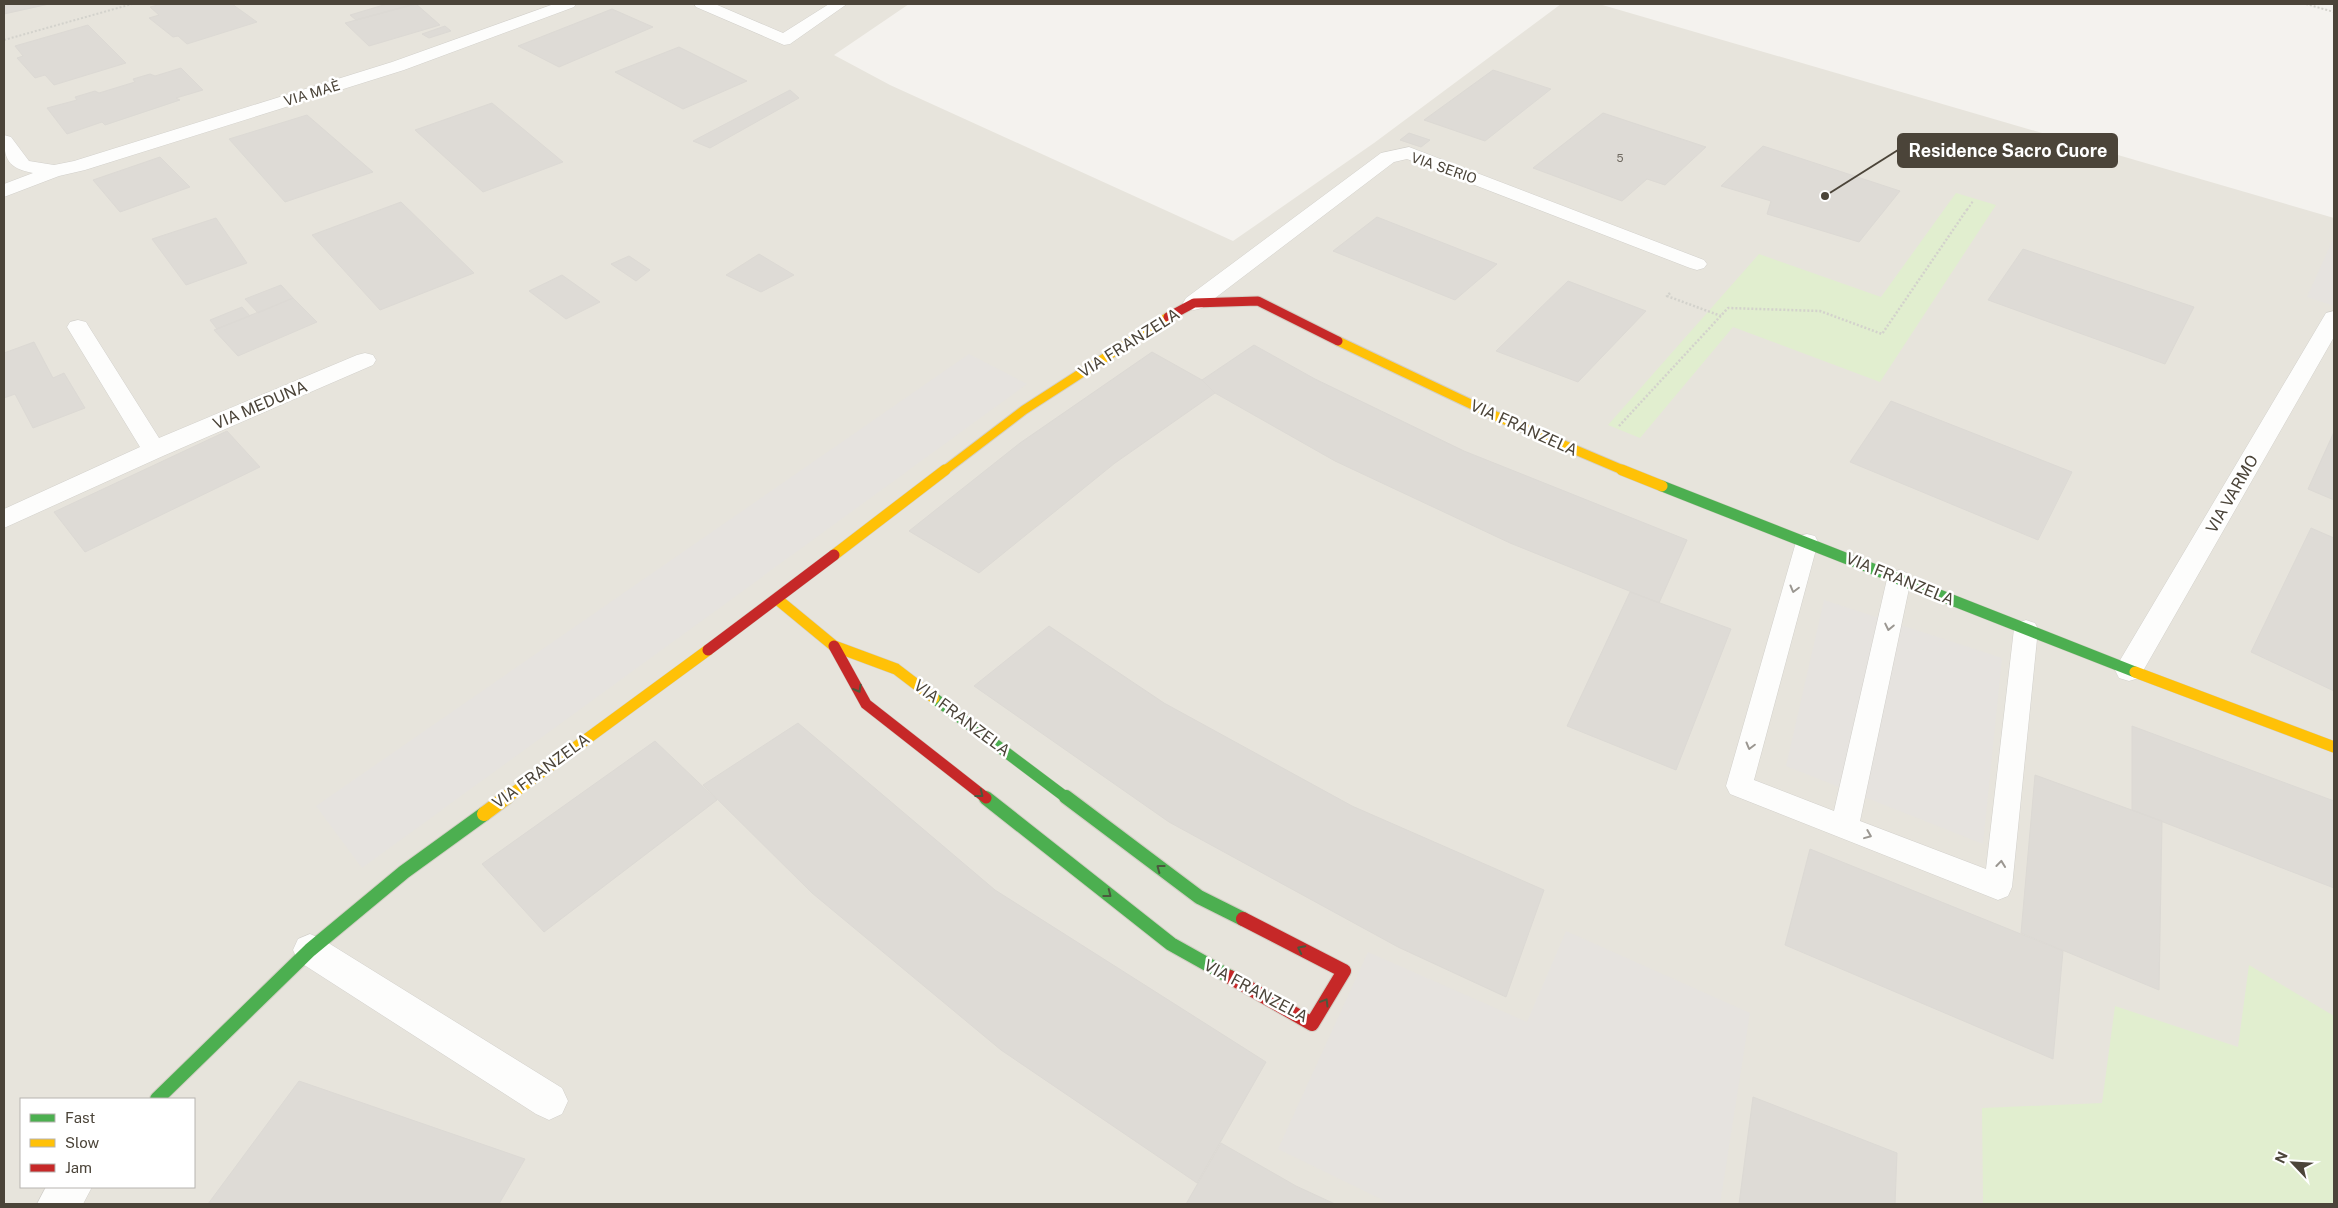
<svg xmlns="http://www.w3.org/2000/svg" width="2338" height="1208" viewBox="0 0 2338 1208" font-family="'Public Sans',sans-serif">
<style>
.residential{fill:#e7e4dc;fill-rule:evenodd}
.green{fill:#e1eecf}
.parking{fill:#e6e3df}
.building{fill:#dedbd6;stroke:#dcd9d4}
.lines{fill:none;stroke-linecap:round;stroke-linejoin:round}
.lane-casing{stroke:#d2d0cb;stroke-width:1}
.street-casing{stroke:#d2d0cb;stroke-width:1}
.fast-far1-casing{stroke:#d3cfc5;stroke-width:12}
.fast-casing{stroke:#d3cfc5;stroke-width:16}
.slow-far2-casing{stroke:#d3cfc5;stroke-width:11}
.slow-far1-casing{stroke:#d3cfc5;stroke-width:12}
.slow-casing{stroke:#d3cfc5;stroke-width:16}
.jam-far2-casing{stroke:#d3cfc5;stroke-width:11}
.jam-far1-casing{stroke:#d3cfc5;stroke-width:12}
.jam-casing{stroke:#d3cfc5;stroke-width:16}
.path-far1{stroke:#d3d2cc;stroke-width:2;stroke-dasharray:2 2;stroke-linecap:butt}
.path{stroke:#d3d2cc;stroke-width:2.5;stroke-dasharray:2 2;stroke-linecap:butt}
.lane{fill:#fdfdfc;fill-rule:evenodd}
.street{fill:#fdfdfc;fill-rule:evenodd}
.fast-far1{stroke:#4caf50;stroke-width:11}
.fast{stroke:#4caf50;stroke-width:14}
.slow-far2{stroke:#ffc107;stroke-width:9}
.slow-far1{stroke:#ffc107;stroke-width:11}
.slow{stroke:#ffc107;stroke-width:14}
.jam-far2{stroke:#c62828;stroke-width:9}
.jam-far1{stroke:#c62828;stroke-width:11}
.jam{stroke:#c62828;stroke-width:14}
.oneway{stroke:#9b9791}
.oneway2{stroke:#4b593e}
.labels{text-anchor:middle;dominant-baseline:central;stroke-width:5;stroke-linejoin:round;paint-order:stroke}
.far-number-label{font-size:11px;fill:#706a61}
.far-street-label{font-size:14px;fill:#4b4439;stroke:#fff}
.street-label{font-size:16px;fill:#4b4439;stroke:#fff}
.leader{fill:none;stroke:#4b4439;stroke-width:2}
.callout-dot{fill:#4b4439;stroke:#fff;stroke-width:2}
.callout{fill:#4b4439;stroke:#4b4439;stroke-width:2}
.callout-label{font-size:18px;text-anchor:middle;font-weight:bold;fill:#fff}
</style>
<rect width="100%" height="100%" fill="#f4f2ee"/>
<path class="residential" d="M4,4H909L834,55L890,85L1233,241L1374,143L1561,4H1599L2334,218V1204H4ZM21,1099H194V1187H21Z"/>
<path class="green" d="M1956,193L1996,205L1880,382L1733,327L1640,438L1608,425L1759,254L1881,297Z
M2249,965L2334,1016V1204H1983L1982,1108L2102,1103L2115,1006L2238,1047Z"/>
<path class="parking" d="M2334,237V306L2307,297Z
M969,354L1027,384L362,868L316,806Z
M1824,600L2002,658L1983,844L1786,766Z
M1566,931L1750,1013L1720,1204H1391L1278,1149L1368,952L1527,1022Z"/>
<path class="building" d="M4,4H49L4,14Z
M162,4H232L257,22L187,44L178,36L173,37L149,18L159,15L150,7Z
M387,4H414L356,20L350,15Z
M416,4L440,25L369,46L345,23Z
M612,9L653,27L559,67L518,46Z
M88,25L126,63L54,85L45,75L35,78L17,58L23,56L15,46Z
M445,26L451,31L429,38L422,34Z
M679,47L747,81L683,109L615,72Z
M181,68L203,90L176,98L180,100L105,125L102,122L67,134L47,108L77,100L75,97L95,91L99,93L135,82L133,79L150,74L155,76Z
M1493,70L1551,89L1485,141L1424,120Z
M790,90L799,98L710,148L693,141Z
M492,103L563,162L483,192L415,130Z
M1603,113L1706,147L1665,185L1647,179L1622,201L1533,168Z
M307,115L373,172L285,202L229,139Z
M1409,133L1430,140L1421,147L1400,140Z
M1763,146L1900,191L1859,242L1767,214L1771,201L1721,186Z
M160,157L190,187L120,212L93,180Z
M401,202L474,273L380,310L312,235Z
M1377,217L1497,264L1455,300L1333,251Z
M216,218L247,263L186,285L152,239Z
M2023,249L2194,307L2165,364L1988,300Z
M759,254L794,275L761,292L726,275Z
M629,256L650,270L636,281L611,264Z
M562,275L600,302L566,319L529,291Z
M1568,281L1646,311L1578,382L1496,351Z
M281,285L293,298L258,313L245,299Z
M293,298L317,322L238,356L214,330Z
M242,307L250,316L217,329L210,320Z
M34,342L53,378L64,373L85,408L33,428L15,394L4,398V353Z
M1254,345L1315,379L1464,451L1687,540L1659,603L1510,543L1335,461L1215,393L1202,380Z
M1152,352L1202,380L1215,393L1115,463L979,573L909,531L1020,443Z
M1891,401L2072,472L2038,540L1850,462Z
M227,431L260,467L85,552L54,512Z
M2334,432V500L2308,489Z
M2311,528L2334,538V691L2251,652Z
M1630,592L1731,629L1676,770L1567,726Z
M1049,626L1164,703L1352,806L1544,890L1506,997L1398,947L1169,822L974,686Z
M798,723L995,890L1266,1062L1197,1183L1001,1050L812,893L703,785Z
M2132,726L2334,801V888L2132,810Z
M655,741L717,800L544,932L482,864Z
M2035,775L2162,821L2159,990L2021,933Z
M1810,849L2063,951L2053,1059L1785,945Z
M299,1081L525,1159L499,1204H208Z
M1753,1097L1897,1153L1895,1204H1739Z
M1221,1143L1296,1186L1335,1204H1186Z"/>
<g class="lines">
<defs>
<path id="lane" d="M1807,534L1815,536L1818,542L1754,780L1834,811L1887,579L1891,573L1899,570L1907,573L1911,579L1860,821L1986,869L2014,629L2017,623L2026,620L2035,623L2038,629L2012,887L2008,896L1998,900L1730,794L1726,786L1796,542L1799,536Z"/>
<path id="street" d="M554,4H576L574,7L404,70L85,170L59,176L4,197V184L33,173C8,168 4,160 4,135L11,137L29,161L54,165L74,161L392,62Z
M694,4H715L783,33L829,4H847L790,44L784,45L696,7Z
M1409,147L1704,260L1707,264L1704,268L1697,270L1690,268L1407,159L1394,162L1202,308L1194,310L1186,308L1183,303L1186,298L1381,153Z
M2334,311V337L2139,678L2129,681L2119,678L2115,670L2119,662L2323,318L2326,313Z
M78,320L86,322L89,327L159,438L357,355L365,353L373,355L376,360L373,365L163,456L4,528V509L140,447L67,327L70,322Z
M310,934L322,939L562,1088L568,1101L562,1114L549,1120L536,1114L298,961L293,950L298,939Z
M46,1187H92L83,1204H37Z"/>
<path id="fast-far1" d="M1662,486L2135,672
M934,698L1068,799"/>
<path id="fast" d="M1066,797L1199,897L1243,919
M986,798L1171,944L1230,977
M157,1099L310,950L404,872L484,814"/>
<path id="slow-far2" d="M1338,341L1498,417L1625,471
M944,471L1024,410L1168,317"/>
<path id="slow-far1" d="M1622,470L1662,486
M834,555L945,470
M777,599L834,646L896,669L934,698
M2135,672L2334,747
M505,799L708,650"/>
<path id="slow" d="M484,814L507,797"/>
<path id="jam-far2" d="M1168,317L1194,303L1258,301L1338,341"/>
<path id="jam-far1" d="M834,646L866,704L986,798
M708,650L834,555"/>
<path id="jam" d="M1230,977L1312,1024L1344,971L1243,919"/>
</defs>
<use href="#lane" class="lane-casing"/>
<use href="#street" class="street-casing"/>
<use href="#fast-far1" class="fast-far1-casing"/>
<use href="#fast" class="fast-casing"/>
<use href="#slow-far2" class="slow-far2-casing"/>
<use href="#slow-far1" class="slow-far1-casing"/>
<use href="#slow" class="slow-casing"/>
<use href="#jam-far2" class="jam-far2-casing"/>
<use href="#jam-far1" class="jam-far1-casing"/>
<use href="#jam" class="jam-casing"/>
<path class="path-far1" d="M2306,4L2334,12
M4,40L132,4
M1967,210L1973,201"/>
<path class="path" d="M1670,293L1667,296L1721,316
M1619,426L1728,308L1820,311L1882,334L1968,208"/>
<use href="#lane" class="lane"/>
<use href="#street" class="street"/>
<use href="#fast-far1" class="fast-far1"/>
<use href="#fast" class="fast"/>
<use href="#slow-far2" class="slow-far2"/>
<use href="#slow-far1" class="slow-far1"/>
<use href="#slow" class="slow"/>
<use href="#jam-far2" class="jam-far2"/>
<use href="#jam-far1" class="jam-far1"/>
<use href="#jam" class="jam"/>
</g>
<defs><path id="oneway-chevron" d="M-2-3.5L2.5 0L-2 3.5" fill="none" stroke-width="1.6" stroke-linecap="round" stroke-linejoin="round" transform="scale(1.25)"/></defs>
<g class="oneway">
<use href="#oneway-chevron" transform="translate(1794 589) rotate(105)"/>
<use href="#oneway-chevron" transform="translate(1889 627) rotate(102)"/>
<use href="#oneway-chevron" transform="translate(1750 746) rotate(105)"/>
<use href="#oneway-chevron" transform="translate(1868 835) rotate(22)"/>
<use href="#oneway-chevron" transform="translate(2001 864) rotate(-84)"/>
</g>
<g class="oneway2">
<use href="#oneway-chevron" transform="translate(858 689) rotate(61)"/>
<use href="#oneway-chevron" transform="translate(980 794) rotate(38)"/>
<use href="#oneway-chevron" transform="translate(1160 868) rotate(-143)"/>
<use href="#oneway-chevron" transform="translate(1108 894) rotate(38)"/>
<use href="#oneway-chevron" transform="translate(1301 949) rotate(-153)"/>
<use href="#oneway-chevron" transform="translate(1325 1002) rotate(-59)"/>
</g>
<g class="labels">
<g class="far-number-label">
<text x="1620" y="158">5</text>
</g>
<g class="far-street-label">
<text transform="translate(312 93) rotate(-17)">VIA MAÈ</text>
<text transform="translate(1444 168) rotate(19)">VIA SERIO</text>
</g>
<g class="street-label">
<text transform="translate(1129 343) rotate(-32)">VIA FRANZELA</text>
<text transform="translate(260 405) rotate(-23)">VIA MEDUNA</text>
<text transform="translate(1524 428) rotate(24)">VIA FRANZELA</text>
<text transform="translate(2232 494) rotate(-60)">VIA VARMO</text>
<text transform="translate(1900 579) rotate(22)">VIA FRANZELA</text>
<text transform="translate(962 718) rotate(37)">VIA FRANZELA</text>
<text transform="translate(541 771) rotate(-36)">VIA FRANZELA</text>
<text transform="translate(1256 991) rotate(28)">VIA FRANZELA</text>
</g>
</g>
<path class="leader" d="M1825 196L1898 150"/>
<circle class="callout-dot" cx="1825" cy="196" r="5"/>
<rect class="callout" x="1898" y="134" width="219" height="33" rx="5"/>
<g class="callout-label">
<text x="2008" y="157">Residence Sacro Cuore</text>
</g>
<rect width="2338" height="1208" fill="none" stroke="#4b4439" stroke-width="10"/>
<rect x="20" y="1098" width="175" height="90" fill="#ffffff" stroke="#b7b4b0"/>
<rect x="30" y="1114" width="25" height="8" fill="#4caf50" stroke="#b7b4b0"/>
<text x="65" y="1123" font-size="15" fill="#4b4439">Fast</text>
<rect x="30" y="1139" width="25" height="8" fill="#ffc107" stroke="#b7b4b0"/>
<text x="65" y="1148" font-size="15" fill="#4b4439">Slow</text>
<rect x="30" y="1164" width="25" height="8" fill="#c62828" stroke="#b7b4b0"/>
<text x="65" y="1173" font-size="15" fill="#4b4439">Jam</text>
<g transform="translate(2293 1163) rotate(295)" stroke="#ffffff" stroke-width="4" paint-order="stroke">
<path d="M0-4L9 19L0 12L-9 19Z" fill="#4b4439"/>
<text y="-8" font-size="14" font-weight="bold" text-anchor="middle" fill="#4b4439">N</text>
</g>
</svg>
